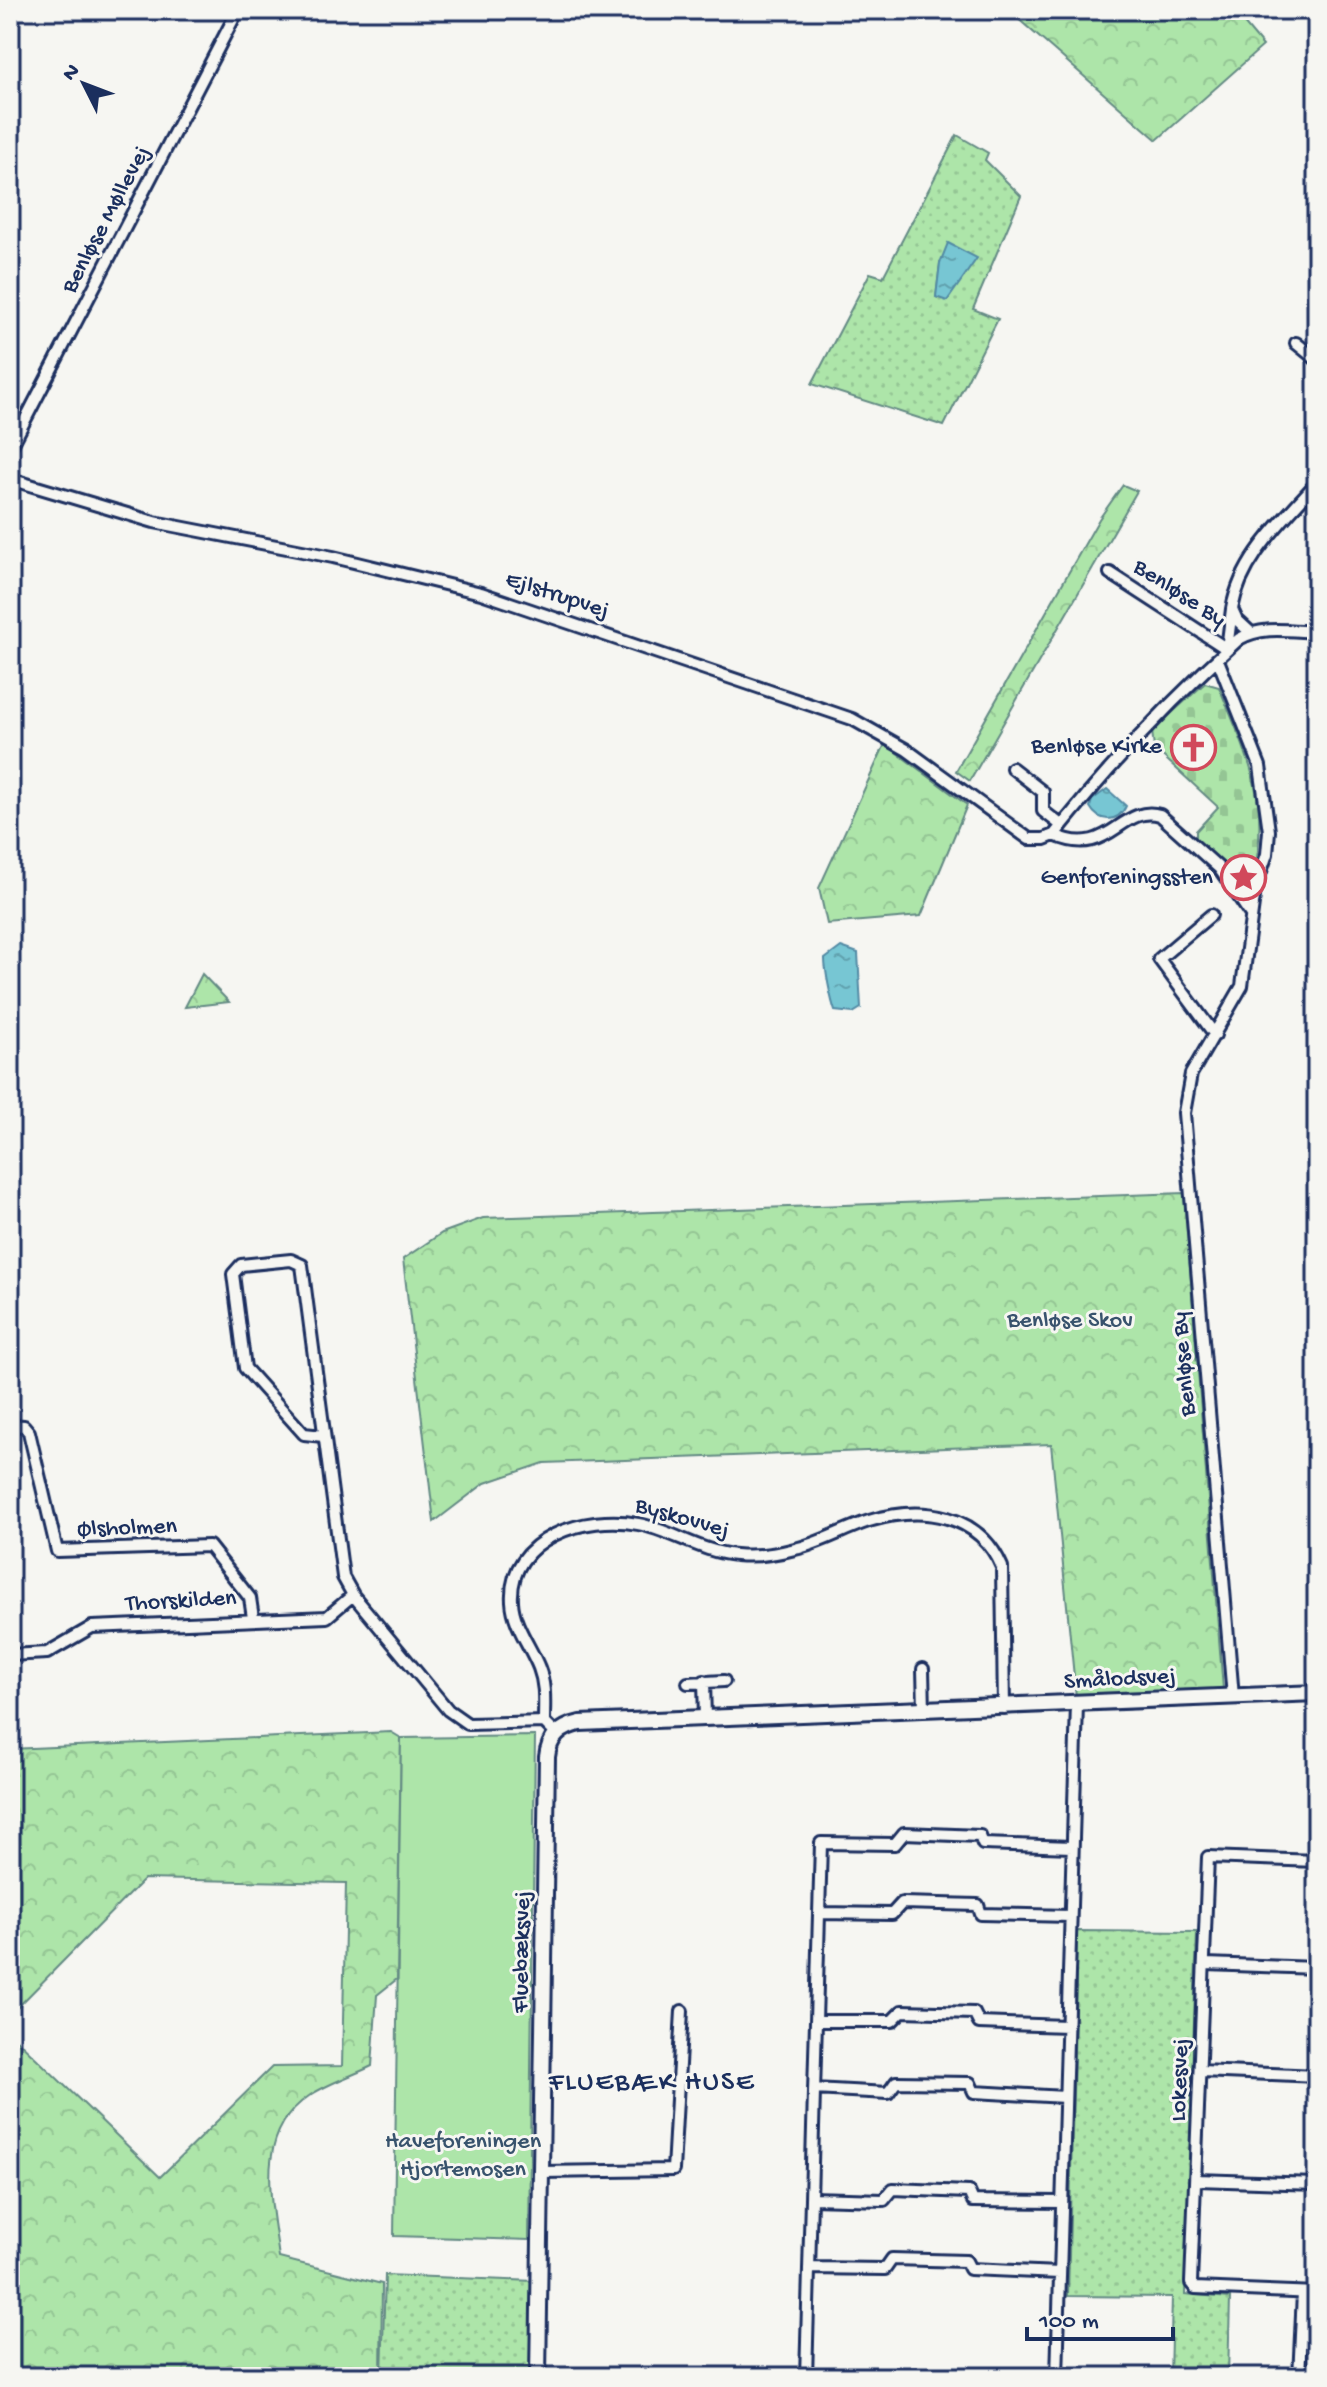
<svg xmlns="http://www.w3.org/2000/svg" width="1327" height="2387" viewBox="0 0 1327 2387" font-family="'Gochi Hand',sans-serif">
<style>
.grass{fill:url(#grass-dots);stroke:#648a84;stroke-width:2;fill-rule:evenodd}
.forest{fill:url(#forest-crowns);stroke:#648a84;stroke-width:2}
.cemetery{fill:url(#cemetery-stones);stroke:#648a84;stroke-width:2}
.garden{fill:#ade5a9;stroke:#648a84;stroke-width:2}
.water{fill:url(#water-ripples);stroke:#528aa4;stroke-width:2}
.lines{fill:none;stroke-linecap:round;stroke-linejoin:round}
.street-casing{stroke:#1b2f5e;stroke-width:16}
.secondary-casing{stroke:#1b2f5e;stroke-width:20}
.street{stroke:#f6f6f2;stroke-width:10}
.secondary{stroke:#f6f6f2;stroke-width:14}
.labels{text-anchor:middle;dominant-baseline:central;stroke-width:6;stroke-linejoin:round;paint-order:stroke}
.street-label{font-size:24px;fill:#1b2f5e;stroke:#f6f6f2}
.poi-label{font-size:24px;fill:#1b2f5e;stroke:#f6f6f2;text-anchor:end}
.park-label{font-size:24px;fill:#38536d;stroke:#f6f6f2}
.quarter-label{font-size:28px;letter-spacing:2px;fill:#1b2f5e;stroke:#f6f6f2}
</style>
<defs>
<pattern id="grass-dots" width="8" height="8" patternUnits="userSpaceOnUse" patternTransform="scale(2)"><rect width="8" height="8" fill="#ade5a9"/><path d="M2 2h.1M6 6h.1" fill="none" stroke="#94c594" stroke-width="1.8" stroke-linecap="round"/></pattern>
<pattern id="forest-crowns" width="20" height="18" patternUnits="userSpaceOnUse" patternTransform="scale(2)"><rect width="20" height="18" fill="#ade5a9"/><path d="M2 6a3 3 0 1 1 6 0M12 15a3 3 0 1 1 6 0" fill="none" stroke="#94c594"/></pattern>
<pattern id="cemetery-stones" width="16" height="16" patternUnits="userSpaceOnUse" patternTransform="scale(2)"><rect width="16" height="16" fill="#ade5a9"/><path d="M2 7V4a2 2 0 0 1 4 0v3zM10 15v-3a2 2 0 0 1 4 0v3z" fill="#94c594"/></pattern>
<pattern id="water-ripples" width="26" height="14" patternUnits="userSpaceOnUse" patternTransform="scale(2)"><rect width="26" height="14" fill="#77c6d3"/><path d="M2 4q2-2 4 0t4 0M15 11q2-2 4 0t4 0" fill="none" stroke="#61a1ae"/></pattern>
</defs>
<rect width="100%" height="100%" fill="#f6f6f2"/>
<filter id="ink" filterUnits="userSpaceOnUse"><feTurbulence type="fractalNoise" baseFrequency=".0125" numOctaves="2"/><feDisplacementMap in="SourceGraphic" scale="16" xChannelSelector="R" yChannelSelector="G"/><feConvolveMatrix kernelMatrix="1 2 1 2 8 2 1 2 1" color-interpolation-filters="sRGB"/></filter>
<g filter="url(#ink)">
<path class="grass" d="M957,135L988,153L985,160L1021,196L973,309L998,319L944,426L812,384L870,273L883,277ZM940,263L956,286L947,300L936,297Z
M1077,1931L1197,1932L1185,2294L1230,2298L1228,2377H1170L1172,2297L1068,2296Z
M385,2275L534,2281L533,2377H382Z"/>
<path class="forest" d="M1008,10H1233L1263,46L1157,140Z
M1123,485L1137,491L970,781L956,771L1099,519Z
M885,744L967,805L921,916L827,924L819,888Z
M202,974L229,1002L185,1007Z
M1184,1193L1223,1689L1076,1697L1051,1444L544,1463L485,1483L434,1522L403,1259L442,1233L483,1218Z
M391,1732L401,1738L397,1979L377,1995L372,2066C352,2076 328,2083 309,2096C253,2134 272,2201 279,2258L382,2284L381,2377H10V2033L160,2177L272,2067L342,2066L346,1883L144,1879L10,2015V1749Z"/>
<path class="cemetery" d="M1205,683L1219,687C1246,752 1271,800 1254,873L1225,868L1196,839V831L1218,807L1154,748L1152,731Z"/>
<path class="garden" d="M535,1736L529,2240L394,2236L401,1738Z"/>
<path class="water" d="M948,243L977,258L947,301L936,297L940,263Z
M1107,789L1126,806C1118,823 1099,823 1090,807L1092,800Z
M841,947L858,953L861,1008L853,1013L835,1011C831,1000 825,970 825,959Z"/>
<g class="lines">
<defs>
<path id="street" d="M1296,343L1317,360
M10,449L238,10
M10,479L154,522L333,557L481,593L852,719L907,750L1029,839H1044L1054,835
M1110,573L1227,649
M1250,632L1237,620L1232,609C1241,557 1284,520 1317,482
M1227,649L1232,609
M1218,660L1260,766L1269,831L1267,854L1255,889L1242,986L1191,1074L1184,1113L1233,1697
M1012,768L1043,792V811L1061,825
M1211,915L1159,959L1215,1035
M1251,915L1219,868L1160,815C1120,804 1110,860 1054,835C1110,765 1172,699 1239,639C1262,625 1291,631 1317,632
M10,1425L24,1426L29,1432L57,1551L209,1546L250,1598L253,1618
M323,1436L304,1434L245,1368L233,1274L241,1265L291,1260L302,1265L343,1577L353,1595L448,1710L468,1724L544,1722
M10,1655L47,1653L92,1627L327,1617L353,1595
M923,1669L924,1710
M704,1681L705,1719
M688,1683L724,1681
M556,1734L544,1722C544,1703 546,1686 539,1668C531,1647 513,1625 512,1601C508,1537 587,1514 638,1524C672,1530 700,1552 736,1555C756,1557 776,1554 795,1549C821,1543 844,1529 869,1521C922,1505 979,1513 1002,1567L1004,1708
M1317,1861L1208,1857L1191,2283L1195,2288L1317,2293
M819,1913L892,1914L902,1903L978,1905L981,1914L1070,1916
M1206,1964L1317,1968
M816,2021H892L902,2011L974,2013L979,2023L1067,2026
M1201,2071L1317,2076
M814,2089L888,2093L896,2082L970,2083L974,2092L1065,2097
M542,2172L673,2170L682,2011
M1197,2180L1317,2184
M811,2198L884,2200L893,2189L969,2192L973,2201L1062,2202
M809,2268L885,2269L892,2259L966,2261L970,2269L1060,2273
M806,2377L821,1843L895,1844L904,1833L980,1836L983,1844L1072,1847
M1057,2377L1077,1704
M1299,2377L1303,2293"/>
<path id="secondary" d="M538,2377L547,1757C549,1737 561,1727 580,1723L1317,1693"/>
</defs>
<use href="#street" class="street-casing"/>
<use href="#secondary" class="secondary-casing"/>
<use href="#street" class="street"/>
<use href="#secondary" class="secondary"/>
</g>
</g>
<defs>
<symbol id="church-ring" viewBox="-11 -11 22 22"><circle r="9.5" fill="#f6f6f2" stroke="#d1495b" stroke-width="1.5"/><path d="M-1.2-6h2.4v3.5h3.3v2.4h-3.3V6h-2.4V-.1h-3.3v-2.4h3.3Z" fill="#d1495b"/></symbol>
<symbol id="sight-ring" viewBox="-11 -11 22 22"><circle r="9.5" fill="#f6f6f2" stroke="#d1495b" stroke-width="1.5"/><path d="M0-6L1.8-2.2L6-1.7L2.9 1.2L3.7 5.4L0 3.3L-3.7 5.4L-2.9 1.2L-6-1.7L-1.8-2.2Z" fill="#d1495b"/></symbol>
</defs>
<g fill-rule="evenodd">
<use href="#church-ring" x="1168" y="722" width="51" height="51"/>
<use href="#sight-ring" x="1218" y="852" width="51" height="51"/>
</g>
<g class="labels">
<g class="street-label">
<text transform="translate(107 220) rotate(-62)">Benløse Møllevej</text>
<text transform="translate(1179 594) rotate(33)">Benløse By</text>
<text transform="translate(557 596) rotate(18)">Ejlstrupvej</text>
<text transform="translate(1185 1364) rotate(-95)">Benløse By</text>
<text transform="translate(682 1519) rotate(16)">Byskovvej</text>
<text transform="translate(127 1529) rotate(-2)">Ølsholmen</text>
<text transform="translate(181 1602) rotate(-3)">Thorskilden</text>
<text transform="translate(1120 1680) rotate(-3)">Smålodsvej</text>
<text transform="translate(523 1952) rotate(-89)">Fluebæksvej</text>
<text transform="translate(1181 2080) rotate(-88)">Lokesvej</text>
</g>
<g class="poi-label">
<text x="1162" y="747">Benløse Kirke</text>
<text x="1213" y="878">Genforeningssten</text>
</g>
<g class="park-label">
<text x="1070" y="1321">Benløse Skov</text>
<text x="463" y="2142">Haveforeningen<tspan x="463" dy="28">Hjortemosen</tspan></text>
</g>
<g class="quarter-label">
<text x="652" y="2083">FLUEBÆK HUSE</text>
</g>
</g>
<rect width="1327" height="2387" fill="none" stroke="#f6f6f2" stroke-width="40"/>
<rect x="20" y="20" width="1287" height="2347" fill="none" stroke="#1b2f5e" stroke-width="3" filter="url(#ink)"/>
<g transform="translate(84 84) rotate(312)" stroke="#f6f6f2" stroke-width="6" paint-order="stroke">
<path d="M0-6L14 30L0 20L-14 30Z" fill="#1b2f5e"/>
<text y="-12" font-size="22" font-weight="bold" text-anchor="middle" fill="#1b2f5e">N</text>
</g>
<path d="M1027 2327v12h146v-12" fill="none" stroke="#1b2f5e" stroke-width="4"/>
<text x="1039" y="2327" font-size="24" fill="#1b2f5e" stroke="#f6f6f2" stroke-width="6" paint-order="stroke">100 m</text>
</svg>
